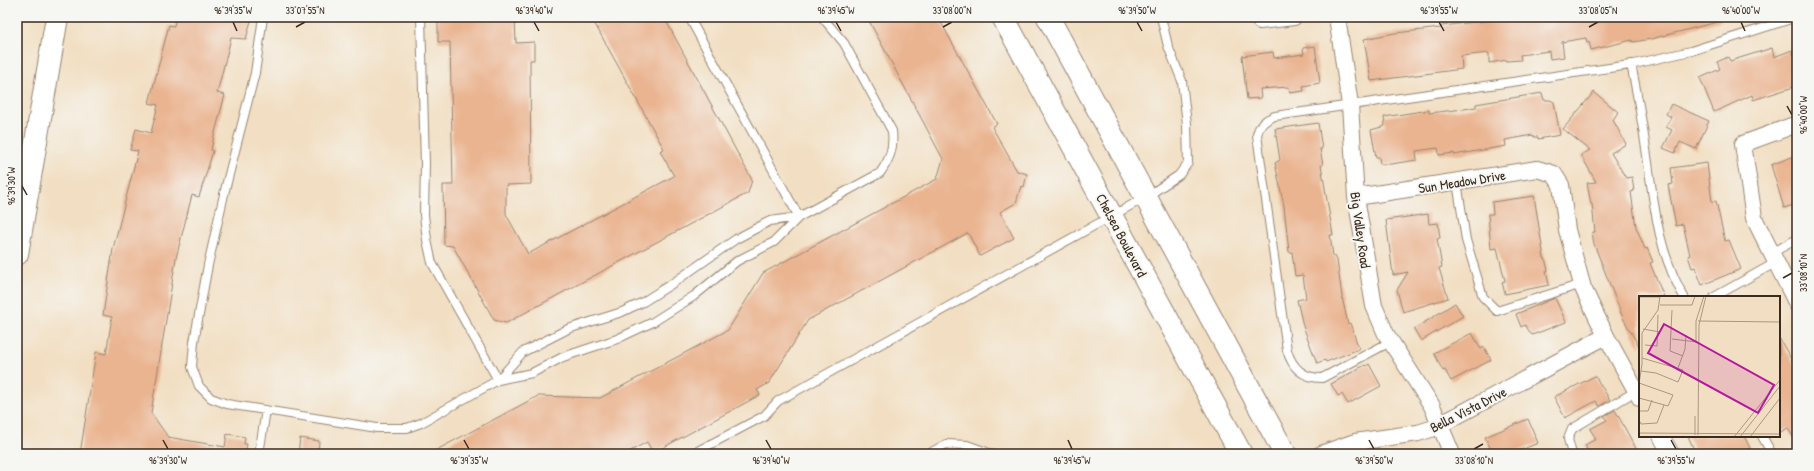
<svg xmlns="http://www.w3.org/2000/svg" width="1814" height="471" viewBox="0 0 1814 471" font-family="'Patrick Hand',sans-serif">
<style>
.building{fill:#eab490}
.lines{fill:none;stroke-linecap:round;stroke-linejoin:round}
.lane-casing{stroke:#968470;stroke-width:10}
.street-casing{stroke:#968470;stroke-width:18}
.secondary-casing{stroke:#968470;stroke-width:24}
.lane{stroke:#fff;stroke-width:8}
.street{stroke:#fff;stroke-width:16}
.secondary{stroke:#fff;stroke-width:22}
.ticks{fill:none;stroke:#3b2a1e;stroke-width:1.5}
.labels{text-anchor:middle;dominant-baseline:central;stroke-width:4;stroke-linejoin:round;paint-order:stroke}
.street-label{font-size:14px;fill:#3b2a1e;stroke:#f6f6f2}
.inset-road{fill:none;stroke:#a99781;stroke-width:1}
.view{fill:#b5179e;fill-opacity:0.15;stroke:#b5179e;stroke-width:2}
.inset-edge{fill:none;stroke:#3b2a1e;stroke-width:2}
.neatline{fill:none;stroke:#3b2a1e;stroke-width:1.5}
.ticks-label{font-size:10px;text-anchor:middle;fill:#3b2a1e}
</style>
<rect width="100%" height="100%" fill="#f6f6f2"/>
<filter id="ink" filterUnits="userSpaceOnUse"><feTurbulence type="fractalNoise" baseFrequency=".025" numOctaves="2"/><feDisplacementMap in="SourceGraphic" scale="8" xChannelSelector="R" yChannelSelector="G"/><feConvolveMatrix kernelMatrix="1 2 1 2 8 2 1 2 1" color-interpolation-filters="sRGB"/></filter>
<filter id="wash" filterUnits="userSpaceOnUse"><feTurbulence type="fractalNoise" baseFrequency=".012" numOctaves="4" result="noise"/><feDisplacementMap in="SourceGraphic" scale="16" xChannelSelector="R" yChannelSelector="G"/><feGaussianBlur stdDeviation="0.9" result="paint"/><feColorMatrix in="noise" values="0 0 0 0 0 0 0 0 0 0 0 0 0 0 0 0 0 1.4 0 .05"/><feComposite in="paint" operator="in"/></filter>
<g filter="url(#wash)">
<rect width="100%" height="100%" fill="#f2dfc3"/>
<g id="blocks">
<path class="building" d="M176,17H252L246,39L231,38L217,93L225,95L214,136L211,150L213,151L199,197L192,195L176,258L151,413L168,437L225,447L227,434L245,437L244,444H247L245,454H80L96,352L106,354L112,317L103,315L113,249L138,151L130,150L136,129L151,133L158,105L149,103L169,25L174,26Z
M438,17H515L516,43L534,42V60H530L531,184L506,185V214L528,254L674,176L660,151L664,149L591,17H664L752,180L748,193L506,323L494,320L453,246L444,245L443,185H453L450,42H438Z
M867,17H938L997,124L992,127L1017,171L1027,174L1024,187L1021,186L1016,203L1000,212L1014,238L980,256L968,233L808,320L769,383L757,390L760,395L653,453L647,442L625,454H429L538,396L600,398L728,330L763,273L937,179L943,159Z
M1522,17H1721V21L1651,39L1633,42L1632,40L1591,50L1589,42L1587,43L1586,38L1562,42L1564,57L1550,59L1549,51L1520,55L1521,60L1507,61V60L1489,63V53L1461,56L1462,69L1371,81L1364,39L1395,33L1441,28V26Z
M1315,46L1320,83L1303,86L1304,91L1290,93L1289,87L1260,89L1261,98L1247,99L1242,56L1273,52L1274,58L1304,54L1303,48Z
M1772,48L1774,57L1792,50L1794,55L1797,53V86L1753,100L1752,95L1714,112L1700,78L1720,69L1717,62L1728,57L1730,61Z
M1594,92L1618,112L1613,120L1626,144L1611,153L1626,178L1632,177L1634,191L1631,192L1636,227L1645,249L1647,248L1653,262L1650,263L1664,297H1640V348L1623,318L1594,244L1592,232H1595L1592,204H1591L1587,183L1596,182L1581,155L1590,150L1563,129Z
M1542,93L1544,100H1550L1554,102L1560,135L1538,139V137H1534L1533,135L1505,140L1506,146L1454,155V153L1439,155L1438,148L1416,151L1417,160L1391,164H1380L1379,157H1376L1371,130L1385,126L1384,117L1429,110V113L1464,109L1476,107V104Z
M1671,104L1709,121L1696,149L1680,142L1675,153L1663,148L1672,130L1666,127L1671,117L1666,114Z
M1318,123L1322,149H1320L1323,165H1321L1333,235H1330L1333,256H1335L1337,260L1342,297L1348,324L1350,323L1359,349L1326,362L1325,360L1317,363L1303,326L1297,300L1306,298L1303,275L1295,276L1292,252H1289L1284,206L1275,163L1280,160L1275,129Z
M1797,155V204L1784,208L1771,165Z
M1707,163L1712,202L1716,201L1725,241L1729,240L1741,269L1702,285L1695,267L1692,268L1688,256L1690,255L1683,224L1676,226L1668,185L1673,184L1671,168Z
M1534,196L1544,258H1545L1548,271H1546L1549,285L1505,294L1502,282L1505,281L1497,248L1491,249L1488,214H1493L1492,202Z
M1428,214L1429,224L1438,223L1440,238L1437,239L1442,267L1439,268L1448,298L1403,312L1397,290L1408,272L1393,275L1386,220Z
M1555,298L1566,322L1532,335L1525,325L1521,327L1516,314Z
M1455,303L1463,316L1421,341L1414,329Z
M1472,333L1481,349L1484,347L1491,360L1451,381L1445,370L1443,371L1434,353Z
M1779,338L1797,369V444L1788,428L1779,433Z
M1369,364L1381,386L1348,404L1342,394L1338,396L1331,384L1365,365L1366,366Z
M1595,376L1610,400L1599,406L1596,401L1565,418L1554,397Z
M1615,410L1639,454H1589L1585,445L1596,439L1590,429L1607,420L1604,416Z
M1528,419L1538,443L1511,454H1493L1485,437Z
M1688,436H1744L1750,448L1747,450L1749,454H1696Z
M300,438L319,441L318,454H298Z"/>
</g>
</g>
<g filter="url(#ink)">
<use href="#blocks" fill-opacity="0" stroke="#968470" stroke-width="1"/>
<g class="lines">
<defs>
<path id="lane" d="M263,17L255,73L225,190L208,265L194,342L192,367L199,386L211,398L227,404L377,428H407L421,423L498,380L532,373L563,357L617,339L653,322L694,296L737,261L774,242L799,217L880,173C890,159 894,148 892,131L844,43L822,17
M421,17L425,164L424,215L427,240L432,263L498,380
M689,17L799,217
M1631,64C1637,93 1642,121 1646,149C1654,202 1657,250 1684,297
M1457,182L1466,240L1483,297L1497,311L1582,284
M1770,254L1797,239
M1714,297L1775,263
M1390,342L1322,378C1303,378 1292,368 1287,350L1257,135C1259,124 1266,119 1275,116L1630,65L1691,51L1797,17
M498,380L523,352L568,329L622,312L643,302L673,283L736,239L770,221L799,217
M1762,436L1772,454
M259,454L266,410
M692,454L764,416L778,401L1146,197L1179,175L1188,163L1187,124L1182,81L1168,46L1161,17
M928,454L946,444L967,445L992,454
M1572,454L1568,439L1572,429L1636,391"/>
<path id="street" d="M1259,17L1260,21L1294,17
M1337,17L1350,105L1356,197L1374,306L1386,334L1432,406L1452,454
M1797,124L1743,144L1754,218L1797,304
M1356,197L1537,169L1554,174L1561,185L1567,230L1583,288L1606,336L1640,398
M1661,436L1671,454
M1321,454L1355,442L1418,433L1434,428L1606,336"/>
<path id="secondary" d="M1003,17L1241,454
M1048,17L1285,454
M17,254L57,17"/>
</defs>
<use href="#lane" class="lane-casing"/>
<use href="#street" class="street-casing"/>
<use href="#secondary" class="secondary-casing"/>
<use href="#lane" class="lane"/>
<use href="#street" class="street"/>
<use href="#secondary" class="secondary"/>
</g>
</g>
<path class="ticks" d="M233,22L237,31M534,22L539,31M836,22L841,31M1137,22L1142,31M1439,22L1444,31M1741,22L1745,31M296,27L305,22M943,27L952,22M1589,27L1598,22M1787,106L1792,115M22,186L27,195M1783,278L1792,273M163,440L168,449M464,440L469,449M766,440L771,449M1068,440L1072,449M1369,440L1374,449M1671,440L1676,449M1474,449L1483,444"/>
<g class="labels">
<g class="street-label">
<text transform="translate(1462 181) rotate(-9)">Sun Meadow Drive</text>
<text transform="translate(1361 230) rotate(82)">Big Valley Road</text>
<text transform="translate(1122 235) rotate(62)">Chelsea Boulevard</text>
<text transform="translate(1468 409) rotate(-27)">Bella Vista Drive</text>
</g>
</g>
<g transform="translate(1639 296)">
<rect width="141" height="141" fill="#f2dfc3"/>
<path class="inset-road" d="M0,1H21M21,9H53L56,0M33,14L31,55L44,60M59,25L141,26M4,33L21,36M33,43L58,46M57,47V25L65,0M6,49L18,50L19,19M39,72L46,53L47,39M2,75L17,77L39,86L44,74L3,62M0,88L3,68V37L19,14L21,0M0,102L29,110L34,99L0,87M0,115H9L13,104M56,120V139M0,124L2,128L18,127L25,109M0,137L141,138M59,139L60,29L67,0M95,141L141,84M101,141L141,90M111,141L141,102"/>
<path class="view" d="M25,28L135,89L119,117L9,57Z"/>
<rect width="141" height="141" class="inset-edge"/>
</g>
<rect width="1814" height="471" fill="none" stroke="#f6f6f2" stroke-width="44"/>
<rect x="22" y="22" width="1770" height="427" class="neatline"/>
<g class="ticks-label">
<text x="233" y="14">96°39'35"W</text>
<text x="305" y="14">33°07'55"N</text>
<text x="534" y="14">96°39'40"W</text>
<text x="836" y="14">96°39'45"W</text>
<text x="952" y="14">33°08'00"N</text>
<text x="1137" y="14">96°39'50"W</text>
<text x="1439" y="14">96°39'55"W</text>
<text x="1598" y="14">33°08'05"N</text>
<text x="1741" y="14">96°40'00"W</text>
<text transform="translate(1803 115) rotate(-90)" y="4">96°40'00"W</text>
<text transform="translate(11 186) rotate(-90)" y="4">96°39'30"W</text>
<text transform="translate(1803 273) rotate(-90)" y="4">33°08'10"N</text>
<text x="168" y="464">96°39'30"W</text>
<text x="469" y="464">96°39'35"W</text>
<text x="771" y="464">96°39'40"W</text>
<text x="1072" y="464">96°39'45"W</text>
<text x="1374" y="464">96°39'50"W</text>
<text x="1474" y="464">33°08'10"N</text>
<text x="1676" y="464">96°39'55"W</text>
</g>
</svg>
